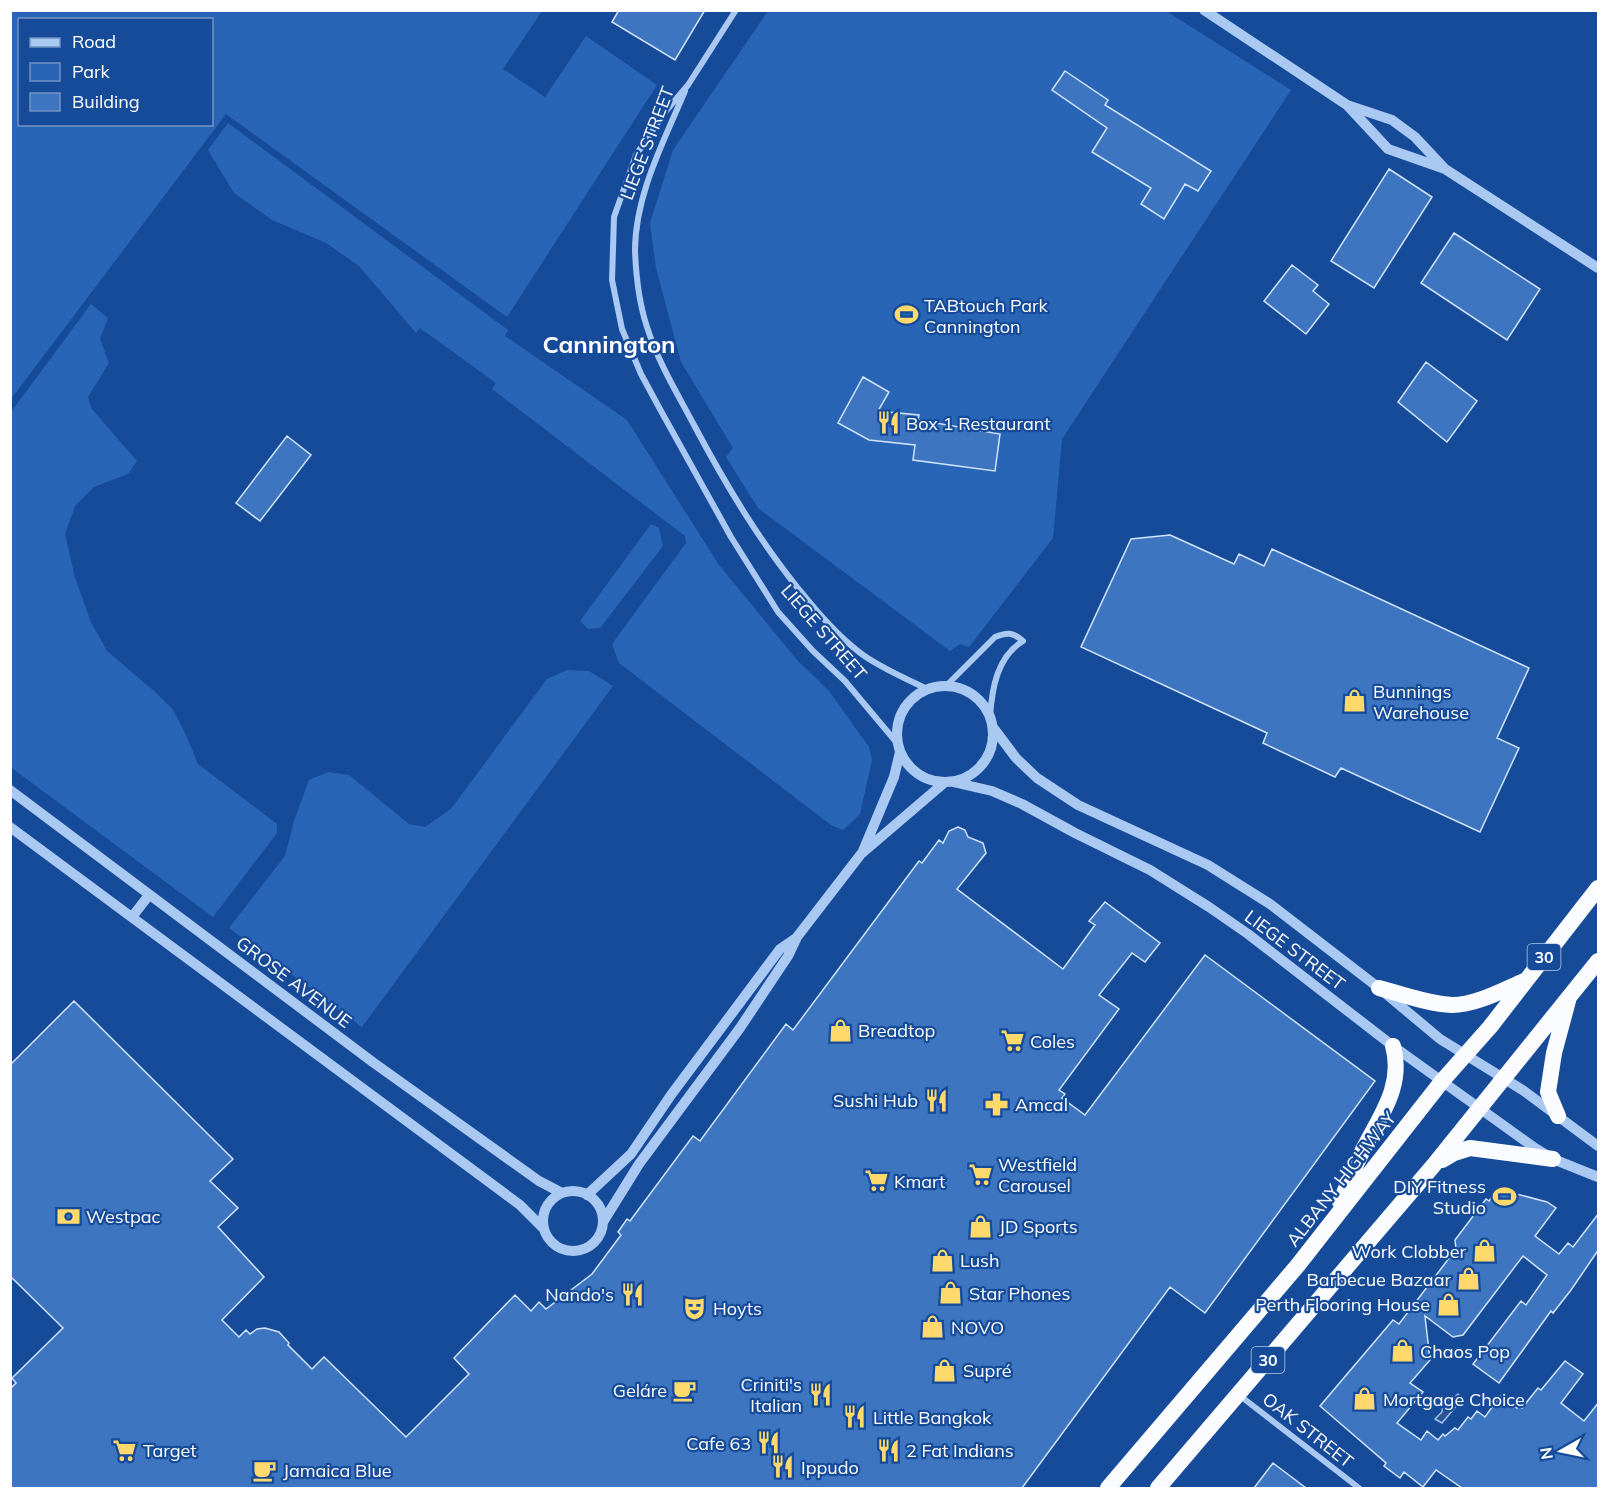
<svg xmlns="http://www.w3.org/2000/svg" width="1609" height="1499" viewBox="0 0 1609 1499" font-family="Mulish,sans-serif">
<style>
.green{fill:#2965b7;fill-rule:evenodd}
.water{fill:#2c548e;stroke:#9dc3f5;stroke-width:1.5}
.building{fill:#3e75c1;stroke:#d2e4fc;stroke-width:1.5}
.lines{fill:none;stroke-linecap:round;stroke-linejoin:round}
.minor{stroke:#aac9f2;stroke-width:6}
.tertiary{stroke:#aac9f2;stroke-width:10}
.trunk{stroke:#fafcff;stroke-width:16}
.labels{text-anchor:middle;dominant-baseline:central;stroke-width:4.5;stroke-linejoin:round;paint-order:stroke}
.shield{fill:#164b9a;stroke:#b9c9e1;stroke-width:1.5}
.shield-label{font-size:16px;font-weight:bold;fill:#fff}
.street-label{font-size:18px;fill:#fff;stroke:#164b9a}
.poi-label{font-size:18px;fill:#fff;stroke:#164b9a;text-anchor:start}
.district-label{font-size:24px;font-weight:bold;fill:#fff;stroke:#164b9a}
</style>
<rect width="100%" height="100%" fill="#164b9a"/>
<path class="green" d="M11,10L542,11L503,69L545,97L586,36L657,85L507,317L226,114L11,399ZM20,20H212V124H20Z
M768,11H1166L1291,90L1062,439L1053,538L969,647L960,644L950,651L758,508L726,457L733,448L681,362L656,268L650,223L673,150Z
M228,123L508,330L505,336L627,420L719,565L797,660L829,691L869,747L872,760L860,814L843,830L831,825L619,663L612,644L686,543L685,536L492,389L496,383L420,328L416,333L359,266L326,243L272,220L234,193L208,150Z
M91,304L108,318L100,339L109,363L88,397L91,408L137,461L128,474L94,487L75,506L65,534L75,578L91,622L107,651L153,690L173,710L185,733L198,764L277,824V833L213,917L13,769L11,766V412Z
M651,524L659,528L663,546L600,628L588,629L580,621Z
M567,670L589,671L613,686L362,1027L229,928L285,856L294,821L309,780L328,772L349,775L409,824L425,827L451,809L547,679Z"/>
<path class="water" d="M1458,1394L1463,1398L1442,1423L1435,1419L1442,1412L1443,1403L1448,1400L1451,1401Z"/>
<path class="building" d="M619,10H705L675,60L612,22Z
M1065,71L1108,100L1105,105L1211,171L1198,191L1185,184L1164,219L1141,204L1151,188L1092,152L1107,128L1052,90Z
M1389,169L1432,197L1374,288L1331,261Z
M1454,233L1540,289L1507,340L1421,283Z
M1292,265L1318,285L1313,291L1329,304L1306,334L1264,301Z
M1426,362L1477,401L1447,442L1398,402Z
M863,377L889,392L878,411L919,415L918,420L1000,434L995,471L913,460L915,445L869,440L838,423Z
M287,436L311,455L260,521L236,503Z
M1170,535L1234,564L1239,554L1264,566L1272,549L1529,668L1497,738L1519,748L1480,832L1341,768L1335,777L1263,743L1267,733L1081,647L1131,539Z
M958,827L965,830L968,837L983,843L986,853L957,889L1063,969L1095,925L1089,921L1105,902L1160,943L1145,962L1132,953L1099,995L1119,1009L1059,1090L1065,1094L1062,1098L1085,1115L1205,955L1375,1081L1205,1313L1170,1287L1022,1488H10V1389L16,1383L12,1378L63,1328L10,1276V1065L74,1001L233,1159L210,1181L238,1208L218,1227L264,1277L222,1320L239,1337L246,1330L250,1334L257,1329L265,1328L279,1332L289,1343L288,1345L312,1369L324,1357L406,1437L469,1374L454,1358L515,1295L531,1311L539,1302L546,1309L592,1274L621,1235L618,1232L627,1219L630,1221L693,1136L700,1141L786,1024L793,1030L919,861L922,863L939,840L943,843L949,831Z
M1498,1189L1547,1202L1556,1208L1535,1236L1559,1254L1568,1243L1573,1247L1599,1213V1249L1571,1290L1553,1313L1551,1311L1499,1383L1473,1364L1521,1301L1526,1305L1547,1275L1523,1256L1463,1335L1453,1337L1425,1316L1430,1360L1410,1383L1423,1392L1397,1423L1421,1440L1427,1431L1438,1440L1443,1434L1445,1436L1455,1428L1458,1430L1468,1417L1471,1419L1477,1411L1485,1417L1500,1396L1517,1408L1518,1405L1522,1408L1538,1388L1541,1390L1565,1361L1583,1374L1561,1403L1584,1421L1599,1402V1488H1462L1436,1470L1423,1487L1404,1472L1400,1478L1384,1466L1386,1463L1320,1406L1393,1320L1399,1324L1456,1249L1455,1240L1486,1199L1489,1201Z
M1273,1463L1306,1488H1254Z"/>
<g class="lines">
<path class="minor" d="M736,10L688,85L665,112L636,155L614,217L612,280L622,329L641,374L661,411L731,537L778,612L813,651L845,681L897,743
M685,91C664,141 635,195 635,251C636,276 639,303 647,327C658,362 677,393 694,425C728,489 764,549 811,604C826,622 844,641 863,655C883,669 905,678 927,689
M946,686L995,637C1007,632 1013,632 1023,641C997,657 992,688 990,717
M1239,1395L1359,1488"/>
<path class="tertiary" d="M1204,10L1347,105L1392,120L1415,137L1444,168
M1347,105L1388,149L1445,169L1598,268
M897 734a48 48 0 1 1 96 0a48 48 0 1 1-96 0Z
M992,726L1016,758L1037,778L1078,805L1208,865L1270,904L1379,988L1440,1039L1524,1091L1598,1146
M953,782L992,791L1022,804L1075,833L1150,870L1209,907L1248,934L1393,1046L1535,1148L1553,1159L1598,1177
M10,790L374,1063L539,1181L562,1193
M10,827L520,1205L544,1229
M863,851L894,777L900,752
M132,917L149,895
M543 1221a30 30 0 1 1 60 0a30 30 0 1 1-60 0Z
M587,1195L631,1154L671,1095L780,949L796,938
M603,1222L639,1164L740,1028L788,956L797,937L861,854L944,783"/>
<path class="trunk" d="M1379,988C1402,994 1428,1004 1452,1005C1476,1005 1503,990 1524,981
M1558,1116L1548,1092L1554,1053L1568,1001
M1442,1160L1454,1153L1470,1148L1553,1159
M1340,1202C1348,1185 1354,1167 1363,1150C1380,1116 1404,1086 1393,1046
M1108,1488L1298,1265L1443,1080L1490,1027L1598,888
M1158,1488L1433,1166L1598,961"/>
</g>
<defs>
<symbol id="stadium-bare" viewBox="-9 -9 18 18"><path d="M0-5a6.5 5 0 1 0 0 10a6.5 5 0 1 0 0-10ZM-3.5-1.8h7v3.6h-7Z" fill="#ffd96c" stroke="#164b9a" stroke-width="2.5" paint-order="stroke"/></symbol>
<symbol id="restaurant-bare" viewBox="-9 -9 18 18"><path d="M-5-6h1v4h1v-4h1v4h1v-4h1v5L-1.5 .5V6h-2V.5L-5-1ZM5-6V6H3V1.5H1.5Q1.5-4 5-6Z" fill="#ffd96c" stroke="#164b9a" stroke-width="2.5" paint-order="stroke"/></symbol>
<symbol id="shop-bare" viewBox="-9 -9 18 18"><path d="M-5-2.5h2.3a2.7 3.5 0 0 1 5.4 0H5L5.5 6h-11ZM-1.5-2.5h3a1.5 2.3 0 0 0-3 0Z" fill="#ffd96c" stroke="#164b9a" stroke-width="2.5" paint-order="stroke"/></symbol>
<symbol id="supermarket-bare" viewBox="-9 -9 18 18"><path d="M-6-5.5h2.5l.6 2H6L4.5 2H-2.5L-4.4-4H-6ZM-1.5 3.2a1.3 1.3 0 1 0 .1 0ZM3 3.2a1.3 1.3 0 1 0 .1 0Z" fill="#ffd96c" stroke="#164b9a" stroke-width="2.5" paint-order="stroke"/></symbol>
<symbol id="pharmacy-bare" viewBox="-9 -9 18 18"><path d="M-2-6h4v4h4v4h-4v4h-4v-4h-4v-4h4Z" fill="#ffd96c" stroke="#164b9a" stroke-width="2.5" paint-order="stroke"/></symbol>
<symbol id="bank-bare" viewBox="-9 -9 18 18"><path d="M-6-4H6V4H-6ZM0-2.3a2.3 2.3 0 1 0 0 4.6a2.3 2.3 0 1 0 0-4.6Z" fill="#ffd96c" stroke="#164b9a" stroke-width="2.5" paint-order="stroke"/></symbol>
<symbol id="theatre-bare" viewBox="-9 -9 18 18"><path d="M-5-5.5Q0-4 5-5.5V0Q5 5 0 6Q-5 5-5 0ZM-3.3-2.5H-1v1.5H-3.3ZM1-2.5H3.3v1.5H1ZM-2.8 1Q0 5.5 2.8 1Z" fill="#ffd96c" stroke="#164b9a" stroke-width="2.5" paint-order="stroke"/></symbol>
<symbol id="cafe-bare" viewBox="-9 -9 18 18"><path d="M-5.5-4.5H6V0H3Q3 3.5 0 3.5H-2.5Q-5.5 3.5-5.5 0ZM3-3.2v2h1.7v-2ZM-6 4.5H4V6H-6Z" fill="#ffd96c" stroke="#164b9a" stroke-width="2.5" paint-order="stroke"/></symbol>
</defs>
<g fill-rule="evenodd">
<use href="#stadium-bare" x="890" y="298" width="33" height="33"/>
<use href="#restaurant-bare" x="872" y="406" width="33" height="33"/>
<use href="#shop-bare" x="1338" y="684" width="33" height="33"/>
<use href="#shop-bare" x="824" y="1014" width="33" height="33"/>
<use href="#supermarket-bare" x="996" y="1024" width="33" height="33"/>
<use href="#restaurant-bare" x="920" y="1084" width="33" height="33"/>
<use href="#pharmacy-bare" x="980" y="1088" width="33" height="33"/>
<use href="#supermarket-bare" x="964" y="1158" width="33" height="33"/>
<use href="#supermarket-bare" x="860" y="1164" width="33" height="33"/>
<use href="#stadium-bare" x="1488" y="1180" width="33" height="33"/>
<use href="#bank-bare" x="52" y="1200" width="33" height="33"/>
<use href="#shop-bare" x="964" y="1210" width="33" height="33"/>
<use href="#shop-bare" x="1468" y="1234" width="33" height="33"/>
<use href="#shop-bare" x="926" y="1244" width="33" height="33"/>
<use href="#shop-bare" x="1452" y="1262" width="33" height="33"/>
<use href="#shop-bare" x="934" y="1276" width="33" height="33"/>
<use href="#restaurant-bare" x="616" y="1278" width="33" height="33"/>
<use href="#shop-bare" x="1432" y="1288" width="33" height="33"/>
<use href="#theatre-bare" x="678" y="1292" width="33" height="33"/>
<use href="#shop-bare" x="916" y="1310" width="33" height="33"/>
<use href="#shop-bare" x="1386" y="1334" width="33" height="33"/>
<use href="#shop-bare" x="928" y="1354" width="33" height="33"/>
<use href="#cafe-bare" x="668" y="1374" width="33" height="33"/>
<use href="#restaurant-bare" x="804" y="1378" width="33" height="33"/>
<use href="#shop-bare" x="1348" y="1382" width="33" height="33"/>
<use href="#restaurant-bare" x="838" y="1400" width="33" height="33"/>
<use href="#restaurant-bare" x="752" y="1426" width="33" height="33"/>
<use href="#supermarket-bare" x="108" y="1434" width="33" height="33"/>
<use href="#restaurant-bare" x="872" y="1434" width="33" height="33"/>
<use href="#restaurant-bare" x="766" y="1450" width="33" height="33"/>
<use href="#cafe-bare" x="248" y="1454" width="33" height="33"/>
</g>
<g class="labels">
<g class="shield">
<rect x="1527.5" y="944" width="33" height="26" rx="4.5"/>
<rect x="1251.5" y="1347" width="33" height="26" rx="4.5"/>
</g>
<g class="shield-label">
<text x="1544" y="957">30</text>
<text x="1268" y="1360">30</text>
</g>
<g class="street-label">
<text transform="translate(647 143) rotate(-69)">LIEGE STREET</text>
<text transform="translate(824 632) rotate(49)">LIEGE STREET</text>
<text transform="translate(1295 950) rotate(37)">LIEGE STREET</text>
<text transform="translate(294 982) rotate(37)">GROSE AVENUE</text>
<text transform="translate(1341 1179) rotate(-52)">ALBANY HIGHWAY</text>
<text transform="translate(1308 1430) rotate(38)">OAK STREET</text>
</g>
<g class="poi-label">
<text x="924" y="305">TABtouch Park<tspan x="924" dy="21">Cannington</tspan></text>
<text x="906" y="423">Box 1 Restaurant</text>
<text x="1373" y="691">Bunnings<tspan x="1373" dy="21">Warehouse</tspan></text>
<text x="858" y="1030">Breadtop</text>
<text x="1030" y="1041">Coles</text>
<text x="918" y="1100" text-anchor="end">Sushi Hub</text>
<text x="1015" y="1104">Amcal</text>
<text x="998" y="1164">Westfield<tspan x="998" dy="21">Carousel</tspan></text>
<text x="894" y="1181">Kmart</text>
<text x="1486" y="1186" text-anchor="end">DIY Fitness<tspan x="1486" dy="21">Studio</tspan></text>
<text x="86" y="1216">Westpac</text>
<text x="999" y="1226">JD Sports</text>
<text x="1466" y="1251" text-anchor="end">Work Clobber</text>
<text x="960" y="1260">Lush</text>
<text x="1451" y="1279" text-anchor="end">Barbecue Bazaar</text>
<text x="969" y="1293">Star Phones</text>
<text x="614" y="1294" text-anchor="end">Nando's</text>
<text x="1430" y="1304" text-anchor="end">Perth Flooring House</text>
<text x="713" y="1308">Hoyts</text>
<text x="951" y="1327">NOVO</text>
<text x="1420" y="1351">Chaos Pop</text>
<text x="963" y="1370">Supré</text>
<text x="802" y="1384" text-anchor="end">Criniti's<tspan x="802" dy="21">Italian</tspan></text>
<text x="667" y="1390" text-anchor="end">Geláre</text>
<text x="1383" y="1399">Mortgage Choice</text>
<text x="873" y="1417">Little Bangkok</text>
<text x="751" y="1443" text-anchor="end">Cafe 63</text>
<text x="143" y="1450">Target</text>
<text x="906" y="1450">2 Fat Indians</text>
<text x="801" y="1467">Ippudo</text>
<text x="283" y="1470">Jamaica Blue</text>
</g>
<g class="district-label">
<text x="609" y="344">Cannington</text>
</g>
</g>
<rect width="1609" height="1499" fill="none" stroke="#ffffff" stroke-width="24"/>
<rect x="18" y="18" width="195" height="108" fill="#164b9a" stroke="#7393c2" stroke-width="1.5"/>
<rect x="30" y="38" width="30" height="9" fill="#aac9f2" stroke="#7393c2" stroke-width="1.5"/>
<text x="72" y="48" font-size="18" fill="#ffffff">Road</text>
<rect x="30" y="63" width="30" height="18" fill="#2965b7" stroke="#7393c2" stroke-width="1.5"/>
<text x="72" y="78" font-size="18" fill="#ffffff">Park</text>
<rect x="30" y="93" width="30" height="18" fill="#3e75c1" stroke="#7393c2" stroke-width="1.5"/>
<text x="72" y="108" font-size="18" fill="#ffffff">Building</text>
<g transform="translate(1561 1451) rotate(261)" stroke="#164b9a" stroke-width="4.5" paint-order="stroke">
<path d="M0-4.5L10 22L0 15L-10 22Z" fill="#ffffff"/>
<text y="-9" font-size="16" font-weight="bold" text-anchor="middle" fill="#ffffff">N</text>
</g>
</svg>
